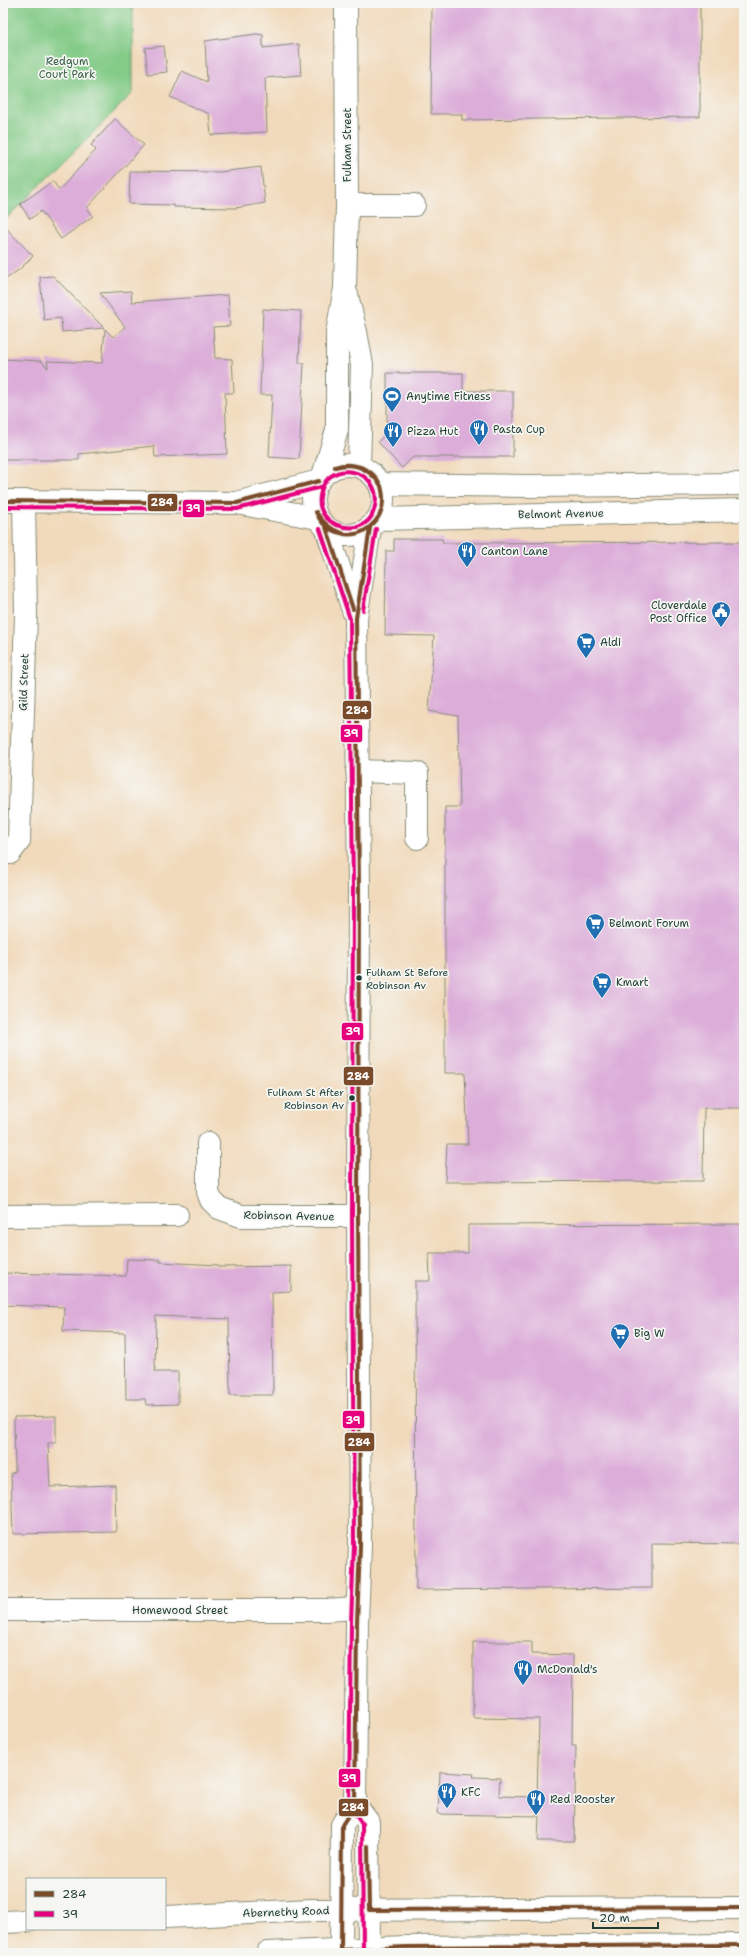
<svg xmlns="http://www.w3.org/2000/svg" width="747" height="1956" viewBox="0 0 747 1956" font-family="'Shantell Sans',sans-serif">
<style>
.green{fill:#83cb87;stroke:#51845e}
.building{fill:#dcadd9}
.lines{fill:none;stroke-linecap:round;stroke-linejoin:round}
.minor-casing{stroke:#888c78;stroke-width:24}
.major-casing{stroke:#888c78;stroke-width:24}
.minor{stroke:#fff;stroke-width:22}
.major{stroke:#fff;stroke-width:22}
.bus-1-casing{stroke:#f6f6f2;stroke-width:7}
.bus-2-casing{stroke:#f6f6f2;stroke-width:7}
.bus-1{stroke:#7a4b2a;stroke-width:4}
.bus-2{stroke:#e5007d;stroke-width:4}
.bus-dot{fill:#1f3d34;stroke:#f6f6f2;stroke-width:1.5}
.labels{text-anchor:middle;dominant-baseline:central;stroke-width:3.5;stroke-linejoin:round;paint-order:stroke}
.bus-label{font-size:10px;fill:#1f3d34;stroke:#f6f6f2;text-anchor:start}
.park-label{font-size:11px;fill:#386049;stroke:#f6f6f2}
.street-label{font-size:11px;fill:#1f3d34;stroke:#f6f6f2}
.poi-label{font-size:11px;fill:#1f3d34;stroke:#f6f6f2;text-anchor:start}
.line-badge{stroke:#f6f6f2;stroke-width:1.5}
.badge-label{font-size:11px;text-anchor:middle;font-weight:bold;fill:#fff}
</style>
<rect width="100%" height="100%" fill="#f6f6f2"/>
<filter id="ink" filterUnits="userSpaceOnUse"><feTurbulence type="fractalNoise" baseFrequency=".025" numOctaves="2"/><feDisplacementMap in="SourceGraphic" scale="8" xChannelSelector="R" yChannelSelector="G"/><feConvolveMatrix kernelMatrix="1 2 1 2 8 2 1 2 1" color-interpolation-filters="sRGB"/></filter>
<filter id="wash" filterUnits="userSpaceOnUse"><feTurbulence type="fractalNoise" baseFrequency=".012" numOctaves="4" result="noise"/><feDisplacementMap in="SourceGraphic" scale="16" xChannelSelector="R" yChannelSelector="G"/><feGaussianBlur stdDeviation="0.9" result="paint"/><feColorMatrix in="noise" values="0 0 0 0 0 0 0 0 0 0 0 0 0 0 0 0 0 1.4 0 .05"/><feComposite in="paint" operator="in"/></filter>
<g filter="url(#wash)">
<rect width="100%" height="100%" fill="#f1dabb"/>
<path class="green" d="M3,3H133V93L3,222Z"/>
<g id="blocks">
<path class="building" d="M432,3H700V117L462,120V114H431Z
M256,34L263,35V48L299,44L301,75L265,78L267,132L211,135L209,114L170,97L182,71L207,82L205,41Z
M164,46L167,72L148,74L145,48Z
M115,119L144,145L87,208L93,216L61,239L41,211L30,219L20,204L53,181L59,190L96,150L91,145Z
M261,167L265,203L235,208L174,207V205L129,204L130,171L220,172Z
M3,225L33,256L20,269L3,281Z
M53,276L104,328L62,332L61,318L44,320L40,277Z
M131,291L132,302L228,295L230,326L213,327L215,358L232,359L234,393H225L227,454L155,457L154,446L79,454V460H3V359L41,361L48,368L47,361L102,363L105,329L113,337L125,327L100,293Z
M263,309L301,311L299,363H304L299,459L269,457L272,395H260Z
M387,373H463V391H513V457H413L402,468L378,442L387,432Z
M394,539H442L443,543L742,542L744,652L742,806L744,808V1108H704L703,1181L445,1182L447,1144H468L465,1073H445V807H460L458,716L429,711L434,636L385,635L386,551H394Z
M744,1224V1544L652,1543V1588L416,1590L415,1281H430L429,1253H468V1225Z
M127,1259L161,1260L160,1262L218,1265V1267L291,1266V1291L272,1292L273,1395H230L229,1319L156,1316L155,1372H178V1404L146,1405L145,1399H126L125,1333L63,1331L64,1307L3,1305V1273L126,1276Z
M56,1416V1443H48L50,1487L115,1485L116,1532L13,1534L11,1473L15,1472L14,1417Z
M473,1642H532V1654L573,1655L572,1746H576L574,1841H538L539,1816L438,1814L440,1772L474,1774L473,1777L500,1778L499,1796L537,1797L539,1719L473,1718Z"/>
</g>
</g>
<g filter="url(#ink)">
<use href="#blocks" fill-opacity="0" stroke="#888c78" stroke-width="1"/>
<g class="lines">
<defs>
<path id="minor" d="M347,205H414
M347,295L356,332L362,365L359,466
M313 500a35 35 0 1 1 70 0a35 35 0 1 1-70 0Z
M323,476L337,430V333L345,288L347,205L346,3
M380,484L529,486L744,484
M3,501L237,503L318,518
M240,502L319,481
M378,519L744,510
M326,527L354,613
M357,771L417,773V838
M3,853H10L19,841L26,614L24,501
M208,1143V1192L211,1200L219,1208L241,1216H358
M3,1216L177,1215
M3,1610H326L357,1608
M355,1805L368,1822L369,1953
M341,1953L342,1825L355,1805L357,1623L360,1545L358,1216L359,889L356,618L370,528"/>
<path id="major" d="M165,1917L312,1910L744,1908
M3,1922L27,1921
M267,1953L406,1947L744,1945"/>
</defs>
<use href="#minor" class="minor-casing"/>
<use href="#major" class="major-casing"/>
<use href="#minor" class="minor"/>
<use href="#major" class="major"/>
<defs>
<path id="bus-1" d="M335,467C352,461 372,468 380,484
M335,467C355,462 368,468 380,484
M3,501L237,503L319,481
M316,512C323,523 330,529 341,533
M316,512C321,524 329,531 341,533
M326,527L353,609
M370,528L356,618L359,889L358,1216L360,1545L357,1623L355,1805L342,1825L341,1950L406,1947L744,1945
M341,533C362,540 384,520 383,499C383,495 382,490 381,486
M368,1846L369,1910L744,1908"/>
<path id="bus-2" d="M3,507L237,509L321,487
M357,527C331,530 312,512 323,486C335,458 386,472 374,510C372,518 366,524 358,527
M320,529L350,619L353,889L352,1216L354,1545L351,1623L349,1805L362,1824L363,1953
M363,610L376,529"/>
</defs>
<use href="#bus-1" class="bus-1-casing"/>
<use href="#bus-2" class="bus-2-casing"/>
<use href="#bus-1" class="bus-1"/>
<use href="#bus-2" class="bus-2"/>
</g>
</g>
<defs>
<symbol id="stadium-pin" viewBox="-11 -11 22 30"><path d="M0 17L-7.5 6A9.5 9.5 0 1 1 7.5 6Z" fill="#1f6fb2" stroke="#f6f6f2"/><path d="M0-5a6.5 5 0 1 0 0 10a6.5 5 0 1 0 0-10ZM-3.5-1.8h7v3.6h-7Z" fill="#fff"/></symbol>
<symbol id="restaurant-pin" viewBox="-11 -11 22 30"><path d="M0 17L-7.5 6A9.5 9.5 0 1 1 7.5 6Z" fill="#1f6fb2" stroke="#f6f6f2"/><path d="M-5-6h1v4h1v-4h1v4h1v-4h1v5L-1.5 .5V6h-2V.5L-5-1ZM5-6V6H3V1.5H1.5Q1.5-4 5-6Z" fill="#fff"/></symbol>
<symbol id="civic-pin" viewBox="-11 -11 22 30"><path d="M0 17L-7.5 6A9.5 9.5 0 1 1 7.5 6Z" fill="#1f6fb2" stroke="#f6f6f2"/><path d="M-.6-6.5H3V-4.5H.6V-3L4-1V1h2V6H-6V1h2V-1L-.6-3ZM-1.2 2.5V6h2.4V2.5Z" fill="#fff"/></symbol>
<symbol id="supermarket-pin" viewBox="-11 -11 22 30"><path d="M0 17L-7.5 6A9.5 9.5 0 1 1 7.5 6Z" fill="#1f6fb2" stroke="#f6f6f2"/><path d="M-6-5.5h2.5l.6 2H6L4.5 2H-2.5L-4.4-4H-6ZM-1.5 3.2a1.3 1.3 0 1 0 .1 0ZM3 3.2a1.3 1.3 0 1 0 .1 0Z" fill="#fff"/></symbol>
</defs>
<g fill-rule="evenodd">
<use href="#stadium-pin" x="381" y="385" width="22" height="30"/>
<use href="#restaurant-pin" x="468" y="418" width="22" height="30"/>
<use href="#restaurant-pin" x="382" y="420" width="22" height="30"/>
<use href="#restaurant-pin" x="456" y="540" width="22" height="30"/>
<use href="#civic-pin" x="710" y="600" width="22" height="30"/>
<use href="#supermarket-pin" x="575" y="631" width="22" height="30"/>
<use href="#supermarket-pin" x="584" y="912" width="22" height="30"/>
<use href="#supermarket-pin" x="591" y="971" width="22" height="30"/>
<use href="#supermarket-pin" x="609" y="1322" width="22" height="30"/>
<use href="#restaurant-pin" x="512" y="1658" width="22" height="30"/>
<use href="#restaurant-pin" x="436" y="1781" width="22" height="30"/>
<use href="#restaurant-pin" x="525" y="1788" width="22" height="30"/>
</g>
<g class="bus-dot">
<circle cx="359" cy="978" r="3.5"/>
<circle cx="352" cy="1098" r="3.5"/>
</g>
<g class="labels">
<g class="bus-label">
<text x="366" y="972">Fulham St Before<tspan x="366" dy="13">Robinson Av</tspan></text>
<text x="344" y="1092" text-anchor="end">Fulham St After<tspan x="344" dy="13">Robinson Av</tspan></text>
</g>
<g class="park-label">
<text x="67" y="61">Redgum<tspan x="67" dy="13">Court Park</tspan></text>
</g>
<g class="street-label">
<text transform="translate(347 145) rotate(-90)">Fulham Street</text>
<text transform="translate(561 514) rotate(-1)">Belmont Avenue</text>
<text transform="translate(24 682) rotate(-88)">Gild Street</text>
<text transform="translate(289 1216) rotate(1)">Robinson Avenue</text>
<text x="180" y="1610">Homewood Street</text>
<text transform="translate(286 1912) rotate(-2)">Abernethy Road</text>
</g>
<g class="poi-label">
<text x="406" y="396">Anytime Fitness</text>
<text x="493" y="429">Pasta Cup</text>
<text x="407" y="431">Pizza Hut</text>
<text x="481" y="551">Canton Lane</text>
<text x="707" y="605" text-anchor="end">Cloverdale<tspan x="707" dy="13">Post Office</tspan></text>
<text x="600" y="642">Aldi</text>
<text x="609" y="923">Belmont Forum</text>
<text x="616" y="982">Kmart</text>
<text x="634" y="1333">Big W</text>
<text x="537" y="1669">McDonald's</text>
<text x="461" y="1792">KFC</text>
<text x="550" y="1799">Red Rooster</text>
</g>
</g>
<g class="line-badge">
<rect x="147" y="493" width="31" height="19" rx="4" fill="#7a4b2a"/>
<rect x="182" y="499" width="23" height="19" rx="4" fill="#e5007d"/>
<rect x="342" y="700" width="30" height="20" rx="4" fill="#7a4b2a"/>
<rect x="340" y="724" width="23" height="19" rx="4" fill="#e5007d"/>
<rect x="341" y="1022" width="23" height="19" rx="4" fill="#e5007d"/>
<rect x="343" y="1066" width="31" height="20" rx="4" fill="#7a4b2a"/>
<rect x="342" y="1410" width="23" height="19" rx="4" fill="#e5007d"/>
<rect x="344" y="1432" width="31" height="20" rx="4" fill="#7a4b2a"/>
<rect x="338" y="1768" width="23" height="20" rx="4" fill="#e5007d"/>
<rect x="338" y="1798" width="31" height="19" rx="4" fill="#7a4b2a"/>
</g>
<g class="badge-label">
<text x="162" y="506">284</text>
<text x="193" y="512">39</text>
<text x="357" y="714">284</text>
<text x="351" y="737">39</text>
<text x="353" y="1035">39</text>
<text x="358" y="1080">284</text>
<text x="353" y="1424">39</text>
<text x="359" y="1446">284</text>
<text x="349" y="1782">39</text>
<text x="353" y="1811">284</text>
</g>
<rect width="747" height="1956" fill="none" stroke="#f6f6f2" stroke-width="16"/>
<rect x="26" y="1878" width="140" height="52" fill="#f6f6f2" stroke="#a0aca6"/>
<rect x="34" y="1891" width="20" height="6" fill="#7a4b2a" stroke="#a0aca6"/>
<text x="62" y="1898" font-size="12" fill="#1f3d34">284</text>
<rect x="34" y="1911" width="20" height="6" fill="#e5007d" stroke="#a0aca6"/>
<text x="62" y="1918" font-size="12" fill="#1f3d34">39</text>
<path d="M593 1922v6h65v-6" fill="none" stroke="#1f3d34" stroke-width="2"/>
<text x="599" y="1922" font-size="12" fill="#1f3d34" stroke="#f6f6f2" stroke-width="3" paint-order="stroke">20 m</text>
</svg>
